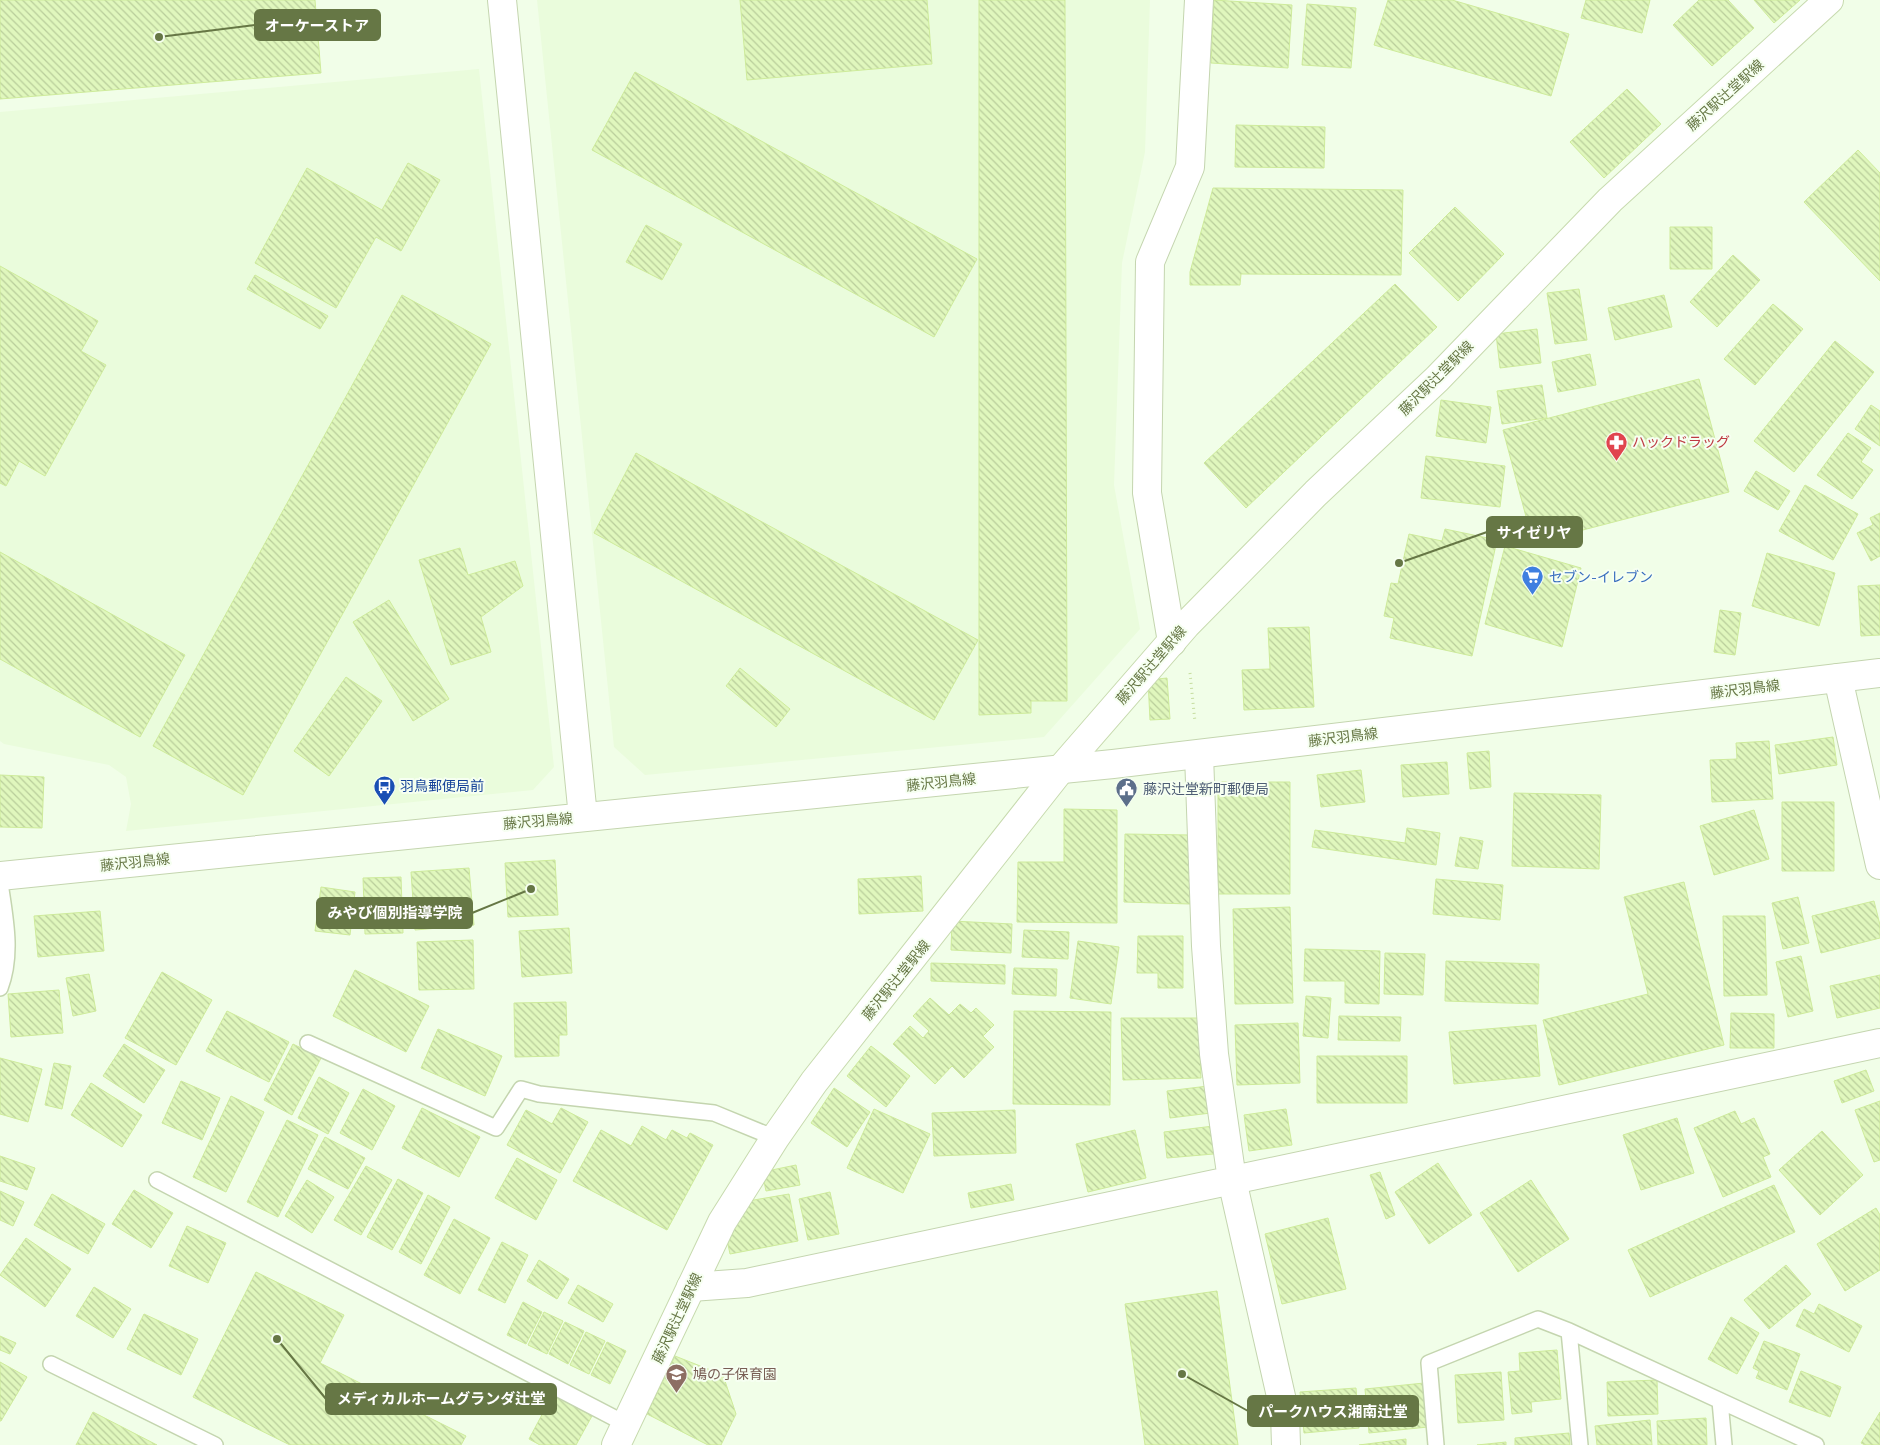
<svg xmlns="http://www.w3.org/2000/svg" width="1880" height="1445" viewBox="0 0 1880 1445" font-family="Mulish,'Noto Sans JP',sans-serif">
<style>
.residential{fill:#eafcdc}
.building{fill:url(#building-back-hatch);stroke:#ceeb9b}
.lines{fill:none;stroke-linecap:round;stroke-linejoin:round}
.service-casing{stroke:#c4d5af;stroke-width:18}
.minor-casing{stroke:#c4d5af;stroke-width:30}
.tertiary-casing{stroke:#c4d5af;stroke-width:30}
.secondary-casing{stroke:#c7daae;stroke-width:30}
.path{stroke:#c6dd9f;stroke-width:3;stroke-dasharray:1 4;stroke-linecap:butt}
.service{stroke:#fff;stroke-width:15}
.minor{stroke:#fff;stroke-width:28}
.tertiary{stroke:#fff;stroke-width:28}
.secondary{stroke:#fff;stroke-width:28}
.labels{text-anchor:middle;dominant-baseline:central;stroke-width:4;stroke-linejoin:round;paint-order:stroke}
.street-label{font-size:14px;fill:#667745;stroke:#f6fff1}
.health-label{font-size:14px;fill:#be3a42;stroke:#f6fff1;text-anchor:start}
.shop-label{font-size:14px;fill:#366cbe;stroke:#f6fff1;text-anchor:start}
.transit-label{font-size:14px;fill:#164399;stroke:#f6fff1;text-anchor:start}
.service-label{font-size:14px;fill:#4e5e75;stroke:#f6fff1;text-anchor:start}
.education-label{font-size:14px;fill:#785e54;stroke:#f6fff1;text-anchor:start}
.leader{fill:none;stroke:#667745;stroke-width:2}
.callout-dot{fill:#667745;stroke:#f6fff1;stroke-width:2}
.callout{fill:#667745;stroke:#667745;stroke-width:2}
.callout-label{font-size:15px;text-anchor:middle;font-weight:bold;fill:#fff}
</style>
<defs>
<pattern id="building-back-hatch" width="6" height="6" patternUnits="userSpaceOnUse" patternTransform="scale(1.25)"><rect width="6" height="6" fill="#e0f7bd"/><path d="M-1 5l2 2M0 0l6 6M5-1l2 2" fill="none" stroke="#b9cd9b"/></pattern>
</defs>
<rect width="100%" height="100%" fill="#f1fee8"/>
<path class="residential" d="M537,0H1150L1145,152L1122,263L1114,485L1140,629L1044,737L645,775L614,747Z
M479,69L554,767L533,790L126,831L131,804L126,777L109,765L4,744L0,741V112Z"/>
<path class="building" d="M0,0H315L321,73L0,99Z
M740,0H927L932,64L747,80Z
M979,0H1065L1067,701H1031V713L979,715Z
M1214,0L1292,5L1288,68L1211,63Z
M1388,0H1452L1569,34L1551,96L1374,45Z
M1586,0H1650L1642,33L1581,18Z
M1699,0H1728L1754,28L1712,66L1673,25Z
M1754,0H1800L1774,23Z
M1307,4L1356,8L1351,68L1302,65Z
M635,72L977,259L934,337L592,150Z
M1627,89L1661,124L1604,178L1570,142Z
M1236,125L1325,127L1324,168L1235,167Z
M1858,150L1880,173V281L1804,202Z
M408,163L440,180L401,251L376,237L336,308L255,263L307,168L382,210Z
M1213,188L1403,190L1401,275L1241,274L1240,285H1190V272Z
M1455,207L1504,254L1458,301L1409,253Z
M646,225L682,244L662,280L626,262Z
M1670,227H1712V269H1670Z
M1733,255L1760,280L1717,327L1690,302Z
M0,266L98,321L81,351L106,365L45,476L19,461L6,486L0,483Z
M255,275L328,316L320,329L247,289Z
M1395,284L1437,327L1246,508L1204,463Z
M1579,289L1587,340L1555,344L1547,293Z
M402,295L491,344L243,795L153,746Z
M1664,295L1672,327L1615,340L1608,308Z
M1773,304L1803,329L1755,385L1724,359Z
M1537,329L1541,363L1500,368L1496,334Z
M1835,341L1874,372L1794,472L1754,441Z
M1590,354L1596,385L1558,392L1552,362Z
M1699,379L1729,492L1533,543L1503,430Z
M1542,385L1547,418L1502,424L1497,391Z
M1441,400L1491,407L1486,443L1436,436Z
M1871,405L1880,411V446L1855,429Z
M1848,433L1871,448L1861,462L1873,470L1852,499L1817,475Z
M636,453L978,640L934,720L594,533Z
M1426,456L1505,466L1500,507L1421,498Z
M1756,471L1790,491L1778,510L1744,491Z
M1805,485L1858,514L1833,560L1779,531Z
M1880,513V556L1871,561L1857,533L1873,525L1870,518Z
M1445,529L1497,540L1472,656L1390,638L1394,618L1384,616L1391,583L1398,584L1409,534L1442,541Z
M1505,546L1581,568L1562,647L1485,624Z
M460,548L468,575L515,561L523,586L481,617L491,652L451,665L419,560Z
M0,552L185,655L140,737L0,659Z
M1767,553L1835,573L1819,626L1752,606Z
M1880,585V635L1861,636L1858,586Z
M389,600L449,699L413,721L353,622Z
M1720,610L1741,613L1735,655L1714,652Z
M1309,627L1314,707L1244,710L1242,670L1270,669L1268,628Z
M740,668L790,709L776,727L726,686Z
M346,677L382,701L329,776L294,751Z
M1167,678L1170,719L1150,720L1148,680Z
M1833,737L1837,765L1779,774L1775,745Z
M1769,741L1773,799L1712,802L1710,760L1737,759L1736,743Z
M1489,751L1491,787L1470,789L1467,753Z
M1447,762L1449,794L1403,797L1401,765Z
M1361,770L1365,802L1321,807L1317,775Z
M0,775L44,777L42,828L0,827Z
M1218,782H1290V894H1218Z
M1514,793L1601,795L1599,869L1512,866Z
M1782,802H1834V871H1782Z
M1064,809L1117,810V923L1017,922L1018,862H1064Z
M1754,810L1769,859L1714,875L1700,826Z
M1407,828L1440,833L1436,865L1312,847L1315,830L1405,843Z
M1125,834L1191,835L1190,904L1124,902Z
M1460,837L1483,841L1478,869L1455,866Z
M555,860L558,915L508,917L505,863Z
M469,868L474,925L415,930L411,872Z
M921,876L923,911L859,914L858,879Z
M401,877L403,933L365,934L363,878Z
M1436,879L1503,885L1500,920L1433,914Z
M1684,882L1724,1045L1559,1085L1543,1020L1648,994L1624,897Z
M321,887L355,892L350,935L315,931Z
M1798,897L1809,943L1783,949L1772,903Z
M1874,901L1880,925V938L1821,953L1812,916Z
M1290,907L1293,1003L1235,1004L1233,909Z
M100,911L104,951L38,957L34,916Z
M1723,916H1765L1767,995L1724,996Z
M952,921L1012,924L1011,953L951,950Z
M569,928L572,973L522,977L519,931Z
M1024,930L1069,932L1068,959L1022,957Z
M1138,936H1183V988H1158V973H1137Z
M473,940L474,989L419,990L417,942Z
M1078,941L1119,947L1111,1004L1070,998Z
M1305,949L1380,951L1379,1004L1345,1003V981H1304Z
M1385,953L1425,954L1423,995L1384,994Z
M1801,956L1813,1011L1788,1017L1776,962Z
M1446,961L1539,964L1538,1004L1445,1001Z
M931,963L1005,965V984L931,981Z
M1014,968L1057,969L1056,996L1012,994Z
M355,970L429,1006L406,1052L333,1016Z
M162,972L212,1000L176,1065L125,1038Z
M89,974L96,1011L73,1016L66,978Z
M1880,975V1008L1837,1018L1830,986Z
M59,990L63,1033L11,1037L8,994Z
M1306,996L1331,998L1328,1038L1303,1036Z
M930,998L949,1015L960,1004L971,1013L976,1008L994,1025L983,1036L994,1047L964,1078L952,1066L935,1084L893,1044L910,1026L923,1038L929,1031L913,1016Z
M566,1002L567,1035H559V1056L515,1057L514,1003Z
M227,1011L289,1042L269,1082L206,1051Z
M1014,1011L1111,1012L1110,1105L1013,1104Z
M1731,1013L1774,1014V1048H1730Z
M1339,1016L1401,1017L1400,1041L1338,1040Z
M1121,1018H1199L1201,1078L1123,1080Z
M1298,1023L1300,1083L1237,1085L1235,1025Z
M1536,1025L1540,1076L1454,1084L1449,1032Z
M438,1029L502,1056L485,1096L421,1068Z
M124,1044L165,1070L144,1103L103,1076Z
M293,1044L321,1058L292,1115L264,1100Z
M871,1046L910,1076L886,1107L847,1076Z
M1317,1056H1407V1103H1317Z
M0,1058L42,1069L28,1122L0,1114Z
M54,1063L71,1066L62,1109L45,1105Z
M1866,1070L1874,1091L1842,1103L1834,1081Z
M319,1077L349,1093L328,1134L298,1118Z
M181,1081L220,1098L202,1140L162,1123Z
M91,1083L142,1115L122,1147L71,1115Z
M1216,1085L1219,1112L1170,1118L1167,1091Z
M834,1088L870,1112L847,1147L811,1123Z
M363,1089L395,1106L372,1150L340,1133Z
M231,1096L264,1112L226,1192L193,1177Z
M1880,1101V1160L1874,1162L1855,1110Z
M422,1108L480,1137L459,1177L402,1148Z
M561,1108L588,1122L560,1173L507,1145L526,1110L552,1124Z
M874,1109L930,1134L903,1193L847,1168Z
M1286,1109L1292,1145L1249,1151L1244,1115Z
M1015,1110L1016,1153L934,1156L932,1113Z
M1735,1111L1741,1124L1754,1118L1770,1154L1763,1157L1771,1177L1723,1197L1694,1128Z
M1677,1118L1694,1173L1641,1190L1623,1135Z
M287,1120L318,1135L278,1217L247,1202Z
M1222,1125L1225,1153L1167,1158L1164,1132Z
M642,1126L666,1140L672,1130L687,1138L690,1133L713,1145L667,1230L573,1181L601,1130L631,1146Z
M1135,1130L1146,1178L1088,1192L1076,1144Z
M1822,1131L1863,1175L1820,1215L1779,1170Z
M325,1137L365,1158L348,1189L308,1169Z
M0,1156L35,1168L27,1190L0,1181Z
M517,1158L557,1180L536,1220L495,1198Z
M1438,1163L1472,1215L1429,1244L1395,1192Z
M796,1165L800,1185L766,1191L762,1172Z
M366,1166L392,1180L361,1235L334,1220Z
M1380,1172L1395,1215L1386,1219L1370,1175Z
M398,1179L423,1193L392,1250L367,1237Z
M307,1180L334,1197L312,1233L285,1216Z
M1531,1180L1569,1239L1518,1272L1480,1213Z
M1011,1184L1014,1200L971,1208L968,1193Z
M1774,1185L1795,1232L1650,1297L1628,1250Z
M134,1190L173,1213L151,1248L112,1224Z
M0,1191L24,1202L13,1226L0,1220Z
M830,1192L839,1234L808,1240L799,1199Z
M52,1194L105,1224L88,1254L34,1225Z
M789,1194L798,1241L730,1254L724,1225L748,1201Z
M428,1195L450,1207L421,1264L399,1252Z
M1876,1208L1880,1215V1270L1845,1291L1817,1244Z
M1328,1218L1346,1289L1282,1304L1265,1234Z
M454,1219L490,1238L460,1294L424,1275Z
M187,1226L226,1243L208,1283L169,1266Z
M26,1238L71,1269L45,1307L0,1275Z
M502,1242L528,1255L505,1303L478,1290Z
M539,1260L569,1279L557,1299L527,1281Z
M1786,1265L1811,1294L1769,1329L1744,1300Z
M256,1272L344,1315L320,1363L466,1436L461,1445H290L193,1397Z
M578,1285L613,1304L603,1322L568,1303Z
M94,1287L131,1309L113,1338L76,1316Z
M1217,1291L1238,1445H1145L1125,1304Z
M523,1302L542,1312L526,1344L507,1335Z
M1819,1304L1862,1326L1849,1352L1796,1326L1804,1309L1814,1314Z
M544,1312L563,1321L547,1354L528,1345Z
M144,1314L198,1339L181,1375L127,1349Z
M1731,1317L1759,1333L1737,1374L1708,1359Z
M565,1322L584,1331L568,1364L549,1354Z
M586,1332L605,1341L589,1374L570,1365Z
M0,1336L16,1343L10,1354L0,1350Z
M1764,1341L1800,1354L1787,1390L1756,1378L1759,1371L1753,1368Z
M607,1342L626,1351L610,1384L591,1375Z
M1557,1350L1561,1399L1531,1402L1532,1412L1512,1414L1508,1372L1520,1371L1519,1353Z
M675,1356L723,1375L736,1414L721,1445H708L647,1414Z
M0,1362L27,1377L1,1421H0Z
M1801,1371L1841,1387L1830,1417L1789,1402Z
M1501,1372L1504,1420L1458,1423L1455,1375Z
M1657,1380L1658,1414L1608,1416L1607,1382Z
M1424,1383L1428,1427L1369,1433L1365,1389Z
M1356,1388L1359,1428L1304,1433L1300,1392Z
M553,1394L592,1416L576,1445H540L529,1439Z
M93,1412L157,1445H76Z
M1880,1412V1445H1865L1861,1443Z
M1706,1418L1707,1445H1658L1657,1421Z
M1650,1420L1652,1445H1597L1595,1426Z
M1569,1433L1570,1445H1515V1438Z
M1406,1439V1445H1359Z
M1506,1442V1445H1477Z"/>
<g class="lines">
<defs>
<path id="service" d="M0,883C5,917 13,954 0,988
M308,1043L496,1128L521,1089L539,1094L714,1113L775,1138
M157,1180L626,1424
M1569,1331L1580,1445
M51,1364L215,1445
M1720,1401L1724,1445
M1436,1445L1429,1363L1538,1319L1569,1331L1816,1445"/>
<path id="minor" d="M1172,642L1147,493L1150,262L1190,167L1199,0
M1838,678L1880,865
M1199,755L1206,946L1214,1054L1232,1180L1285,1414L1286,1445
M691,1287L747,1283L1880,1043"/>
<path id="tertiary" d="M502,0L583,817
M0,876L1113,764L1880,673"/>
<path id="secondary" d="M616,1445L722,1222L775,1138L814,1082L1060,770L1186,625L1316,493L1437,379L1610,200L1829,0"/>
</defs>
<use href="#service" class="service-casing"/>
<use href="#minor" class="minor-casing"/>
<use href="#tertiary" class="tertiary-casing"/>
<use href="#secondary" class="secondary-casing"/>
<path class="path" d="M1190,673L1195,722"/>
<use href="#service" class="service"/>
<use href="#minor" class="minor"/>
<use href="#tertiary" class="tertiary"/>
<use href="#secondary" class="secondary"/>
</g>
<defs>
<symbol id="pharmacy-pin" viewBox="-11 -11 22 30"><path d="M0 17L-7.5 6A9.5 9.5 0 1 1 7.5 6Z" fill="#e0444e" stroke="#f6fff1"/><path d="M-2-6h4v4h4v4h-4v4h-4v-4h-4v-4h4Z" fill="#fff"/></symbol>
<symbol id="supermarket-pin" viewBox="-11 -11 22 30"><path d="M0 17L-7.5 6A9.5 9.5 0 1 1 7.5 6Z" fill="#3f7fe0" stroke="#f6fff1"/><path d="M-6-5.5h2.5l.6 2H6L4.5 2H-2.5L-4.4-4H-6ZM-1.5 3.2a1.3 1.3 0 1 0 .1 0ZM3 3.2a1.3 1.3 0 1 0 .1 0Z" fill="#fff"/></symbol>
<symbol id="bus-pin" viewBox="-11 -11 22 30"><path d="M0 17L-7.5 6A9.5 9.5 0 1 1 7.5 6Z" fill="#1a4fb4" stroke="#f6fff1"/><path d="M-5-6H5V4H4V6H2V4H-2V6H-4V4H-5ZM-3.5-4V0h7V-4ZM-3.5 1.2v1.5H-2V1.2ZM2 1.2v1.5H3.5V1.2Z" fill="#fff"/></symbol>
<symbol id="civic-pin" viewBox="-11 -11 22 30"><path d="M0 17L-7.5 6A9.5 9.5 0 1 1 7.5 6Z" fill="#5c6f8a" stroke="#f6fff1"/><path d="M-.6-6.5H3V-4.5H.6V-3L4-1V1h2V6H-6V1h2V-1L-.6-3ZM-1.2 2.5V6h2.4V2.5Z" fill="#fff"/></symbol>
<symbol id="school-pin" viewBox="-11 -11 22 30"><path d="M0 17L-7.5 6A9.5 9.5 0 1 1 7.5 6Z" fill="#8d6e63" stroke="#f6fff1"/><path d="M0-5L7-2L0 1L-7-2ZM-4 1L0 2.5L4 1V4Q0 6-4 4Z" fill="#fff"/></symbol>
</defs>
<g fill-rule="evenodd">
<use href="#pharmacy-pin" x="1604" y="430" width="25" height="34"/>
<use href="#supermarket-pin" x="1520" y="564" width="25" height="34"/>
<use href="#bus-pin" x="372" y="774" width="25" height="34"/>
<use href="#civic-pin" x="1114" y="776" width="25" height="34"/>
<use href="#school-pin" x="664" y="1362" width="25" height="34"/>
</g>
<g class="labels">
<g class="street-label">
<text transform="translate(1725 95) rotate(-42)">藤沢駅辻堂駅線</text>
<text transform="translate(1436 378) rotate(-45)">藤沢駅辻堂駅線</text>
<text transform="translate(1151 665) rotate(-49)">藤沢駅辻堂駅線</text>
<text transform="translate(1745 689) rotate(-7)">藤沢羽鳥線</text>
<text transform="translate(1343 737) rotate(-7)">藤沢羽鳥線</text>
<text transform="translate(941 782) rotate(-6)">藤沢羽鳥線</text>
<text transform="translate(538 821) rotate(-5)">藤沢羽鳥線</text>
<text transform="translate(135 862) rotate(-6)">藤沢羽鳥線</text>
<text transform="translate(896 980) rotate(-51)">藤沢駅辻堂駅線</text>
<text transform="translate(677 1318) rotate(-65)">藤沢駅辻堂駅線</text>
</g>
<g class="health-label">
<text x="1632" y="442">ハックドラッグ</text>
</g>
<g class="shop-label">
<text x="1549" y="577">セブン-イレブン</text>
</g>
<g class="transit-label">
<text x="400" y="786">羽鳥郵便局前</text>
</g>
<g class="service-label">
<text x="1143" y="789">藤沢辻堂新町郵便局</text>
</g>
<g class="education-label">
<text x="693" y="1374">鳩の子保育園</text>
</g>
</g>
<path class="leader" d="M159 37L255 25M1399 563L1487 532M531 889L472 913M277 1339L326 1399M1182 1374L1248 1411"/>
<g class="callout-dot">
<circle cx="159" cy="37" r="5"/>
<circle cx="1399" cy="563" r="5"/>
<circle cx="531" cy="889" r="5"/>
<circle cx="277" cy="1339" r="5"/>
<circle cx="1182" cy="1374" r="5"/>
</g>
<g class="callout">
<rect x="255" y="10" width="125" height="30" rx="5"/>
<rect x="1487" y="517" width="95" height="30" rx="5"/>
<rect x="317" y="898" width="155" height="30" rx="5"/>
<rect x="326" y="1384" width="230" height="30" rx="5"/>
<rect x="1248" y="1396" width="170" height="30" rx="5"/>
</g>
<g class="callout-label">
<text x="317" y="31">オーケーストア</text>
<text x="1534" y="538">サイゼリヤ</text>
<text x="395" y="918">みやび個別指導学院</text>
<text x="441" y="1404">メディカルホームグランダ辻堂</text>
<text x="1333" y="1417">パークハウス湘南辻堂</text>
</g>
</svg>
